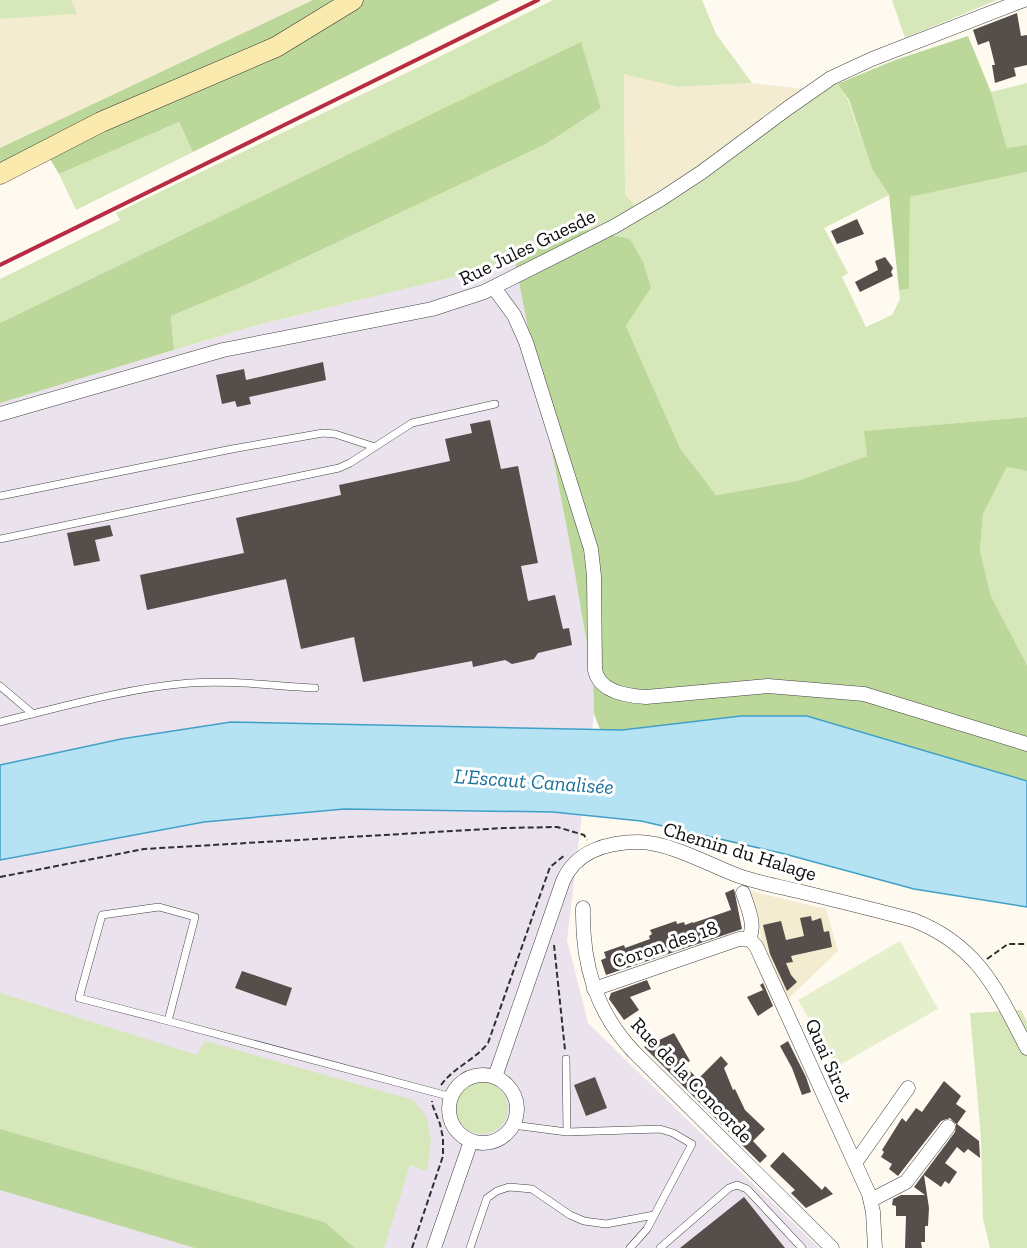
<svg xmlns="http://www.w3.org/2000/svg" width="1027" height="1248" viewBox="0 0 1027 1248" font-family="'Zilla Slab',serif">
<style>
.industrial{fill:#eae2ec}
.farmland{fill:#f3ecd0}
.green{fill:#d6e7ba}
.forest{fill:#bcd79a}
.pitch{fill:#e6efcb}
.water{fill:#b6e3f3;stroke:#40a0c7;stroke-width:1.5}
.building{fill:#564e4a}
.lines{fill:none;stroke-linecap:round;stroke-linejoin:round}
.lane-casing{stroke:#414141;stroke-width:8}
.street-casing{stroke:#414141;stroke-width:15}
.secondary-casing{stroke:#303030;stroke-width:21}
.path{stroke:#303030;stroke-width:2;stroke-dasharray:6 3;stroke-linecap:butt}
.lane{stroke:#fff;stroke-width:7}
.street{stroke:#fff;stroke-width:14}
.secondary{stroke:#fbeaad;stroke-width:20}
.rail{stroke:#b72c42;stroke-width:4}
.labels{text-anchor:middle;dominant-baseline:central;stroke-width:6;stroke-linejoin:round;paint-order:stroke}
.street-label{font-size:20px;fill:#0e0e0e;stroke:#fff}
.water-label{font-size:21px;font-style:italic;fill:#1d719a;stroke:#fff}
</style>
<rect width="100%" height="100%" fill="#fefaef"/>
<path class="industrial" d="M515,262L568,534L593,679L594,714L567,940L588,1023L819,1248H0V403L257,325Z"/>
<path class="farmland" d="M71,0H313L0,148V19L76,14Z
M624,73L678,87L752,83L804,89L669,185L635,205L625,196Z
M750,891L826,909L838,951L786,1001L765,952Z"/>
<path class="green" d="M0,0H71L77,14L0,19Z
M553,0H702L716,34L752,83L678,87L624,74L625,195L635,205L669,185L828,72L848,100L872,169L889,195L824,228L848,273L842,277L866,327L892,315L900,299L899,290L909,289L910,197L1027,172V417L865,431L867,456L797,481L716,495L680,448L626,326L651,288L575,228L515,262L257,325L174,350L171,316L253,282L546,144L601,108L581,43L0,323V279L120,220L116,213L423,65Z
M892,0H997L905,38Z
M1027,83V145L1007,148L991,92Z
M179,122L193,152L76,210L59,174Z
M1007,467L1027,471V665L991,596L980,551L983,514Z
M0,993L197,1055L205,1041L413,1100L426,1116L431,1140L427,1171L410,1165L384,1248H355L323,1222L0,1129Z
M1021,1010L1027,1022V1248H990L983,1219L981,1137L970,1013Z
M456 1108a26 26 0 1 1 52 0a26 26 0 1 1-52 0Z"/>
<path class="forest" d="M313,0H500L193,152L179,122L59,174L41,144L0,166V148Z
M968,36L991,92L1007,148L1027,145V172L910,197L909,289L899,290L889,195L872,169L849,100L837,84L895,60Z
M581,42L601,108L546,144L253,282L171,316L174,350L0,403V323Z
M575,228L630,239L643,262L651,288L626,326L680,448L716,495L797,481L867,456L864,431L1027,417V471L1007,467L983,514L980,551L991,596L1027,665V781L807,716H741L622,730L600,729L594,714L593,679L568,534L515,262Z
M0,1129L324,1222L355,1248H195L0,1190Z"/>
<path class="pitch" d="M900,941L938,1009L836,1067L798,1000Z"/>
<path class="water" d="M741,716H807L1027,781V907L914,889L781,853L641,821L553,812L344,809L204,822L0,860V765L121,739L231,722L622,730Z"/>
<path class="building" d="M1017,13L1021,36L1027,35V65L1014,68L1016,76L995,83L992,65H995L989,41L978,45L973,30Z
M857,219L864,234L837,244L831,231Z
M885,257L893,268L891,272L893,276L860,292L855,282L878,270L875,261Z
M323,362L326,380L249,397L251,404L237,407L235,401L222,404L216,375L244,369L246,380Z
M490,420L501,469L518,466L538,563L521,566L528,601L555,595L563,629L569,628L572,645L538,653L534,659L512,664L505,660L473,667L472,661L363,682L354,637L301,649L286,579L147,610L140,575L244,553L236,518L341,495L339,485L450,461L445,439L472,433L470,424Z
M110,525L113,536L95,540L100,561L74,566L67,533Z
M734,889L742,929L606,975L601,960L606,958L604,952L624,945L625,948L650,939L649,936L652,934L650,930L676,921L677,924L684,922L685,925L693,922V923L731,910L725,893Z
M811,916L812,921L821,918L824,932L829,931L832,947L791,956L793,962L786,963L791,975L797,982L787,991L770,954L763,925L781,921L786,940L804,936L800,918Z
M242,971L292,988L286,1006L235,988Z
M647,980L651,989L630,997L639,1010L624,1020L609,999L611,993Z
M763,983L773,1006L758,1016L747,997L763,990L760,985Z
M674,1033L690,1061L684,1065L698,1079L721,1056L728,1064L724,1068L733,1090L735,1089L745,1110L765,1129L753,1141L767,1156L760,1163L644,1047Z
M788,1041L806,1077L811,1092L802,1095L792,1068L780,1046Z
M595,1077L607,1108L586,1116L574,1085Z
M944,1081L961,1096L956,1104L966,1111L957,1124L979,1141L980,1158L968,1149L964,1153L957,1147L945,1163L957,1172L949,1184L945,1181L941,1187L924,1175L929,1208L928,1226H925V1242H921L922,1248H905L906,1216H896V1206L892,1205L893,1199L901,1195H925L914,1187L955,1132L956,1124L950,1118L941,1121L898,1176L889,1169L892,1164L881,1157L884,1152L882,1150L902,1118L906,1122L916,1108L922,1112Z
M783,1152L822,1190L825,1186L833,1194L806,1208L791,1193L795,1190L770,1166Z
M744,1197L785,1248H680Z"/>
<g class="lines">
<defs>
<path id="lane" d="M0,496L232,449L323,433L335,434L375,447
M0,539L339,468L350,463L412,423L495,404
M0,686L33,714
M0,722C62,707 126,688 190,683C231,680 274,686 315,688
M168,1021L79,998L102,915L159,907L195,917L168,1021L452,1097
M566,1059L567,1132
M513,1125L567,1132L660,1129L673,1133L692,1144L647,1229L630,1248
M470,1248L487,1198L497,1191L509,1187L532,1189L570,1215L584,1221L606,1224L654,1215
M660,1248L729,1188L737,1185L747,1189L802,1248"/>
<path id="street" d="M494,288L514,315L526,342L591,549L594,576L595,670C599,692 627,696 646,697L768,686L864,694L1027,744
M0,414L223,350L432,309L484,292L615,226L661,199L702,172L788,108L831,78L872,59L1024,0
M743,893C748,909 756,924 749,939L756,946L869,1194L873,1212L875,1248
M583,908C582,963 595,1011 634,1052L832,1248
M594,989L739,939H749
M449 1109a34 34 0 1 1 68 0a34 34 0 1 1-68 0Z
M495,1077L563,881C576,851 608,842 639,842C672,843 709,865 739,876C759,883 781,887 802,892C839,901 876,910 913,920C978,945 997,990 1027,1048
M855,1163L908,1088
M871,1200L906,1182L948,1127
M434,1248L471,1141"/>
<path id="secondary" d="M0,174L101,122L276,47L353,0"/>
</defs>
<use href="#lane" class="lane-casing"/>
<use href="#street" class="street-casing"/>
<use href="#secondary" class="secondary-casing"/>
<path class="path" d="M0,877L144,849L504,828L557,827L584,835L587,840
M554,945L565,1050
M987,959L1008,944H1027
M441,1085C454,1067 475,1060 488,1043L550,867L565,855
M412,1248L443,1156V1138L440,1124L432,1104V1101"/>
<use href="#lane" class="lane"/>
<use href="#street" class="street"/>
<use href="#secondary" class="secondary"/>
<path class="rail" d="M0,265L538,0"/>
</g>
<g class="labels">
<g class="street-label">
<text transform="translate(527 247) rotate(-26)">Rue Jules Guesde</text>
<text transform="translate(740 851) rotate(17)">Chemin du Halage</text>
<text transform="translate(665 944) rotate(-19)">Coron des 18</text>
<text transform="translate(829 1060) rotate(66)">Quai Sirot</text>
<text transform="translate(692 1080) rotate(46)">Rue de la Concorde</text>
</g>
<g class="water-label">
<text transform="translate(534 781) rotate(4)">L'Escaut Canalisée</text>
</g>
</g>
</svg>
